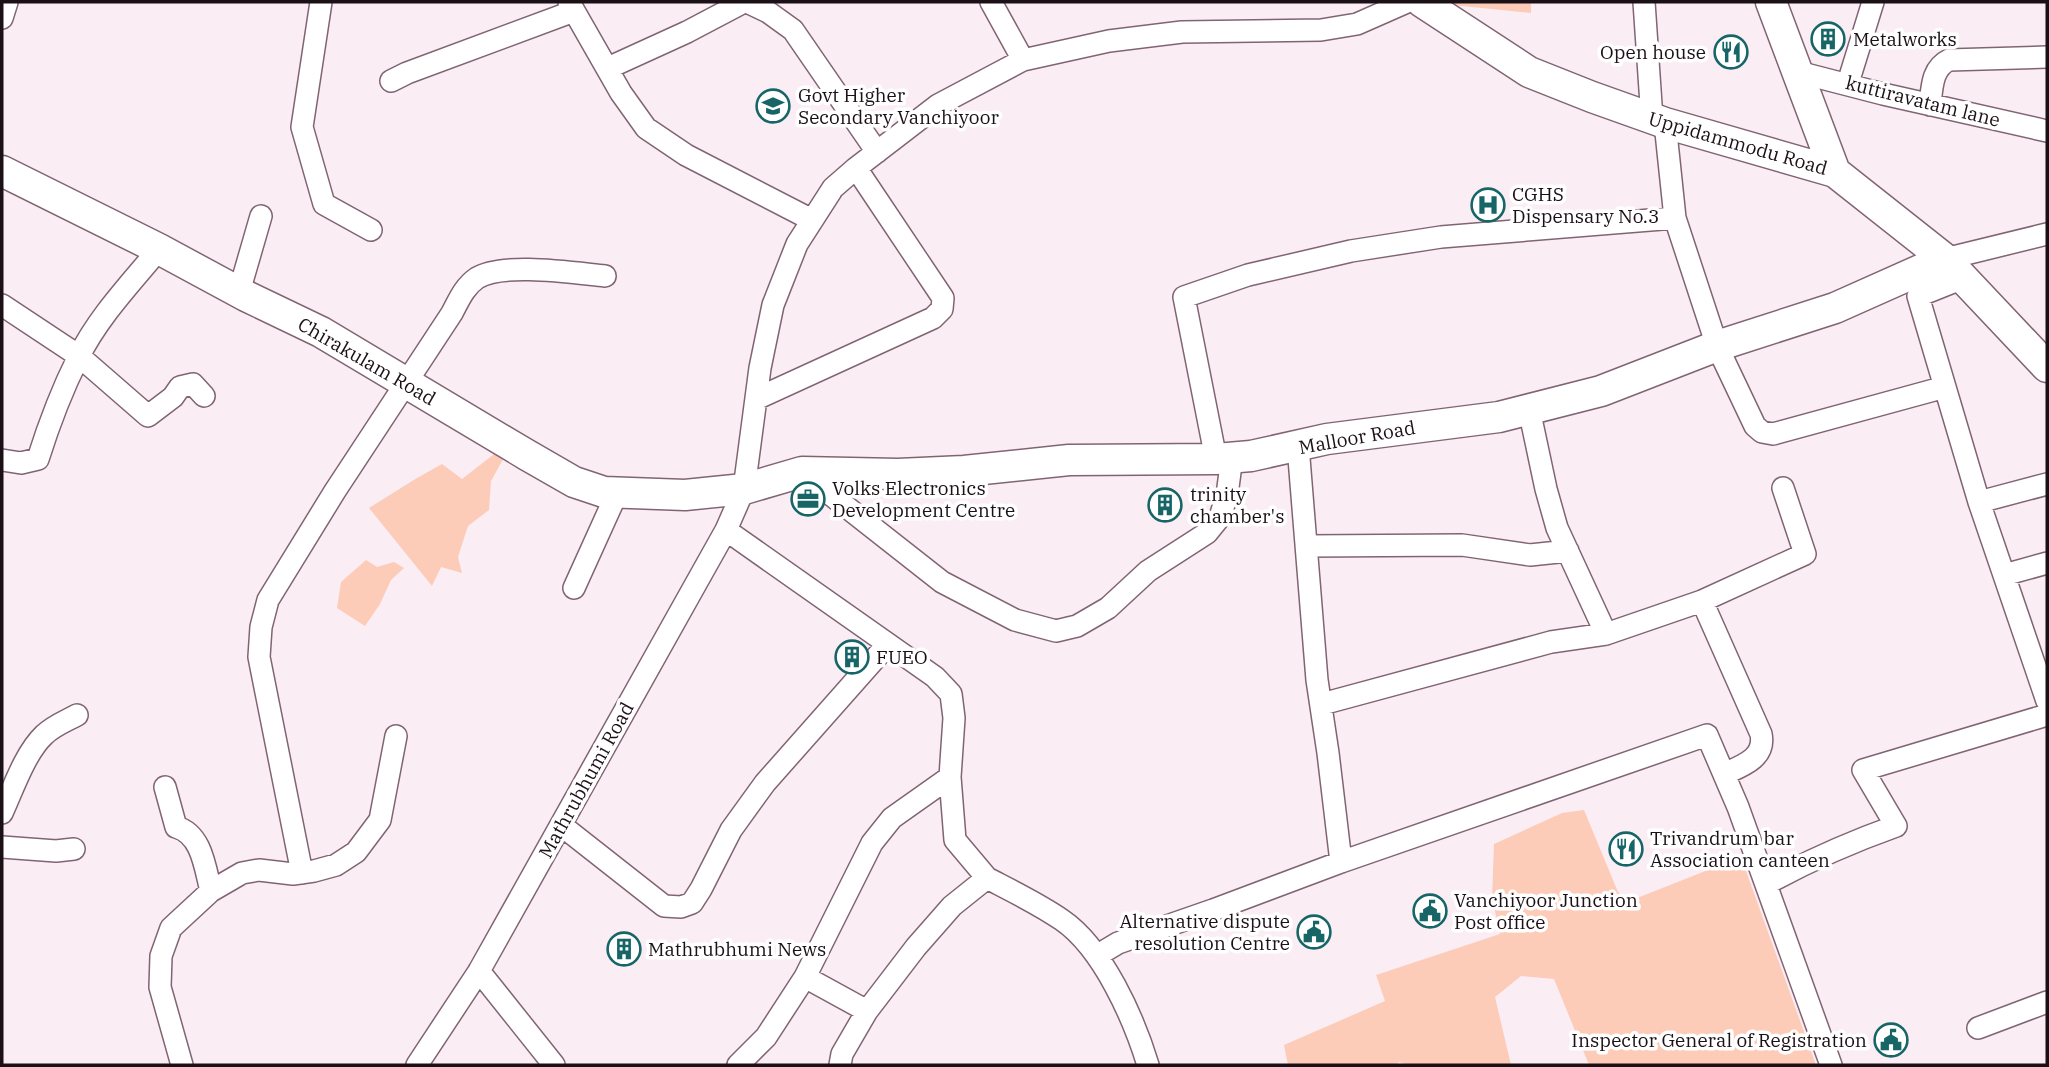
<svg xmlns="http://www.w3.org/2000/svg" width="2049" height="1067" viewBox="0 0 2049 1067" font-family="'IBM Plex Serif',serif">
<style>
.green{fill:#fdccb8}
.lines{fill:none;stroke-linecap:round;stroke-linejoin:round}
.street-casing{stroke:#816474;stroke-width:24}
.secondary-casing{stroke:#816474;stroke-width:33}
.street{stroke:#fff;stroke-width:21}
.secondary{stroke:#fff;stroke-width:30}
.labels{text-anchor:middle;dominant-baseline:central;stroke-width:7;stroke-linejoin:round;paint-order:stroke}
.poi-label{font-size:19px;fill:#1b1016;stroke:#fff;text-anchor:start}
.street-label{font-size:19px;fill:#1b1016;stroke:#fff}
</style>
<rect width="100%" height="100%" fill="#fbedf4"/>
<path class="green" d="M1431,2H1531V13L1432,3Z
M498,451L506,454L491,481L489,510L468,526L458,557L462,573L441,567L432,586L369,508L417,478L442,464L462,479Z
M366,560L377,567L394,562L404,568L391,580L380,604L365,626L337,608L341,582Z
M1584,810L1618,892L1632,900L1741,857L1816,1065H1589L1554,979L1521,976L1495,997L1511,1065H1409L1399,1062L1396,1065H1288L1284,1045L1385,1001L1376,975L1500,934L1492,898L1494,844L1562,813Z"/>
<g class="lines">
<defs>
<path id="street" d="M321,2L302,127L324,204L371,230
M569,2L621,93L646,128L686,155L812,220
M747,2L768,12L793,30L877,152
M991,2L1023,60
M1644,2L1652,119
M2,18L7,2
M608,68L687,32L744,2
M1798,72L1883,94L2047,131
M391,81L407,73L574,11
M1848,83L1873,2
M1930,105C1932,87 1932,68 1949,60L2047,57
M1665,123L1675,218L1717,346L1755,426L1762,432L1773,434L1945,387
M1945,259L2047,234
M1963,278L1918,296L1979,502L2047,701
M239,292L261,216
M2,305L79,356L148,416L173,397L180,387L193,384L204,396
M756,399L933,318L942,309L943,298L856,168
M1529,409L1546,489L1557,528L1606,634
M1298,446L1317,680L1328,753L1341,862
M1216,459L1184,297L1248,275L1351,251L1441,237L1675,218
M2,460L21,463L38,459C49,424 62,390 78,358C98,317 131,283 159,249
M802,472L942,582L1015,620L1056,631L1077,626L1108,608L1148,571L1207,533L1220,517L1227,495L1232,457
M1979,502L2047,484
M726,530L935,677L951,694L954,718L950,777L955,840L987,878L952,906L916,947L867,1011L842,1054L840,1065
M1307,546L1462,545L1530,555L1568,551
M2004,575L2047,563
M574,588L617,493
M1702,601L1761,734C1766,758 1742,766 1724,774
M1322,704L1551,642L1606,634L1702,601L1805,554L1783,488
M165,787L176,827C202,834 205,868 211,891
M2,813C13,789 25,753 44,735C53,726 66,721 77,715
M561,825L664,906L681,907L692,903L701,889L731,830L765,783L888,644
M2,847L56,851L74,849
M302,873L259,657L261,627L268,600L335,491L452,313C459,300 464,287 477,278C503,262 574,273 605,276
M987,878C1012,891 1039,904 1062,920C1103,948 1134,1019 1148,1065
M1766,884C1808,861 1851,842 1896,826L1863,770L2047,715
M1098,955L1118,943L1213,910L1341,862L1707,735L1738,807L1831,1065
M479,971L554,1065
M805,977L867,1011
M1978,1028L2047,1002
M182,1065L160,987L161,956L171,928L211,891L242,873L259,870L293,874L314,871L336,865L356,852L380,820L396,736
M417,1065L479,971L726,530L744,489L760,368L773,305L797,244L833,188L856,168L938,105L1023,60L1109,41L1182,32L1321,30L1357,24L1407,2
M738,1065L766,1037L805,977L872,843L892,818L950,777"/>
<path id="secondary" d="M1422,2L1529,72L1592,97L1665,123L1835,172L1945,259L2047,367
M1771,2L1835,172
M2,171L159,249L246,296L321,332L527,455L574,482L604,492L685,495L744,489L802,472L898,474L964,471L1069,460L1216,459L1251,456L1327,439L1499,417L1601,391L1717,346L1835,308L1945,259"/>
</defs>
<use href="#street" class="street-casing"/>
<use href="#secondary" class="secondary-casing"/>
<use href="#street" class="street"/>
<use href="#secondary" class="secondary"/>
</g>
<defs>
<symbol id="building-ring" viewBox="-11 -11 22 22"><circle r="9.5" fill="#fff" stroke="#176567" stroke-width="1.5"/><path d="M-4-6H4V6H1V3H-1V6H-4ZM-2.5-4.3h1.7v1.8h-1.7ZM.8-4.3h1.7v1.8H.8ZM-2.5-1h1.7V.8h-1.7ZM.8-1h1.7V.8H.8Z" fill="#176567"/></symbol>
<symbol id="restaurant-ring" viewBox="-11 -11 22 22"><circle r="9.5" fill="#fff" stroke="#176567" stroke-width="1.5"/><path d="M-5-6h1v4h1v-4h1v4h1v-4h1v5L-1.5 .5V6h-2V.5L-5-1ZM5-6V6H3V1.5H1.5Q1.5-4 5-6Z" fill="#176567"/></symbol>
<symbol id="school-ring" viewBox="-11 -11 22 22"><circle r="9.5" fill="#fff" stroke="#176567" stroke-width="1.5"/><path d="M0-5L7-2L0 1L-7-2ZM-4 1L0 2.5L4 1V4Q0 6-4 4Z" fill="#176567"/></symbol>
<symbol id="hospital-ring" viewBox="-11 -11 22 22"><circle r="9.5" fill="#fff" stroke="#176567" stroke-width="1.5"/><path d="M-5-5h3v3.5h4V-5h3V5h-3V1.5h-4V5h-3Z" fill="#176567"/></symbol>
<symbol id="office-ring" viewBox="-11 -11 22 22"><circle r="9.5" fill="#fff" stroke="#176567" stroke-width="1.5"/><path d="M-6-3h4V-5.5h4V-3h4V5H-6ZM-1-4.5V-3h2v-1.5ZM-6 0V1H6V0Z" fill="#176567"/></symbol>
<symbol id="civic-ring" viewBox="-11 -11 22 22"><circle r="9.5" fill="#fff" stroke="#176567" stroke-width="1.5"/><path d="M-.6-6.5H3V-4.5H.6V-3L4-1V1h2V6H-6V1h2V-1L-.6-3ZM-1.2 2.5V6h2.4V2.5Z" fill="#176567"/></symbol>
</defs>
<g fill-rule="evenodd">
<use href="#building-ring" x="1809" y="20" width="38" height="38"/>
<use href="#restaurant-ring" x="1712" y="33" width="38" height="38"/>
<use href="#school-ring" x="754" y="87" width="38" height="38"/>
<use href="#hospital-ring" x="1469" y="186" width="38" height="38"/>
<use href="#office-ring" x="789" y="480" width="38" height="38"/>
<use href="#building-ring" x="1146" y="486" width="38" height="38"/>
<use href="#building-ring" x="833" y="638" width="38" height="38"/>
<use href="#restaurant-ring" x="1607" y="830" width="38" height="38"/>
<use href="#civic-ring" x="1411" y="892" width="38" height="38"/>
<use href="#civic-ring" x="1295" y="913" width="38" height="38"/>
<use href="#building-ring" x="605" y="930" width="38" height="38"/>
<use href="#civic-ring" x="1872" y="1021" width="38" height="38"/>
</g>
<g class="labels">
<g class="poi-label">
<text x="1853" y="39">Metalworks</text>
<text x="1706" y="52" text-anchor="end">Open house</text>
<text x="798" y="95">Govt Higher<tspan x="798" dy="22">Secondary Vanchiyoor</tspan></text>
<text x="1512" y="194">CGHS<tspan x="1512" dy="22">Dispensary No.3</tspan></text>
<text x="832" y="488">Volks Electronics<tspan x="832" dy="22">Development Centre</tspan></text>
<text x="1190" y="494">trinity<tspan x="1190" dy="22">chamber's</tspan></text>
<text x="876" y="657">FUEO</text>
<text x="1650" y="838">Trivandrum bar<tspan x="1650" dy="22">Association canteen</tspan></text>
<text x="1454" y="900">Vanchiyoor Junction<tspan x="1454" dy="22">Post office</tspan></text>
<text x="1290" y="921" text-anchor="end">Alternative dispute<tspan x="1290" dy="22">resolution Centre</tspan></text>
<text x="648" y="949">Mathrubhumi News</text>
<text x="1867" y="1040" text-anchor="end">Inspector General of Registration</text>
</g>
<g class="street-label">
<text transform="translate(1923 101) rotate(14)">kuttiravatam lane</text>
<text transform="translate(1738 143) rotate(16)">Uppidammodu Road</text>
<text transform="translate(367 361) rotate(30)">Chirakulam Road</text>
<text transform="translate(1357 437) rotate(-10)">Malloor Road</text>
<text transform="translate(586 780) rotate(-61)">Mathrubhumi Road</text>
</g>
</g>
<rect width="2049" height="1067" fill="none" stroke="#1b1016" stroke-width="7"/>
</svg>
